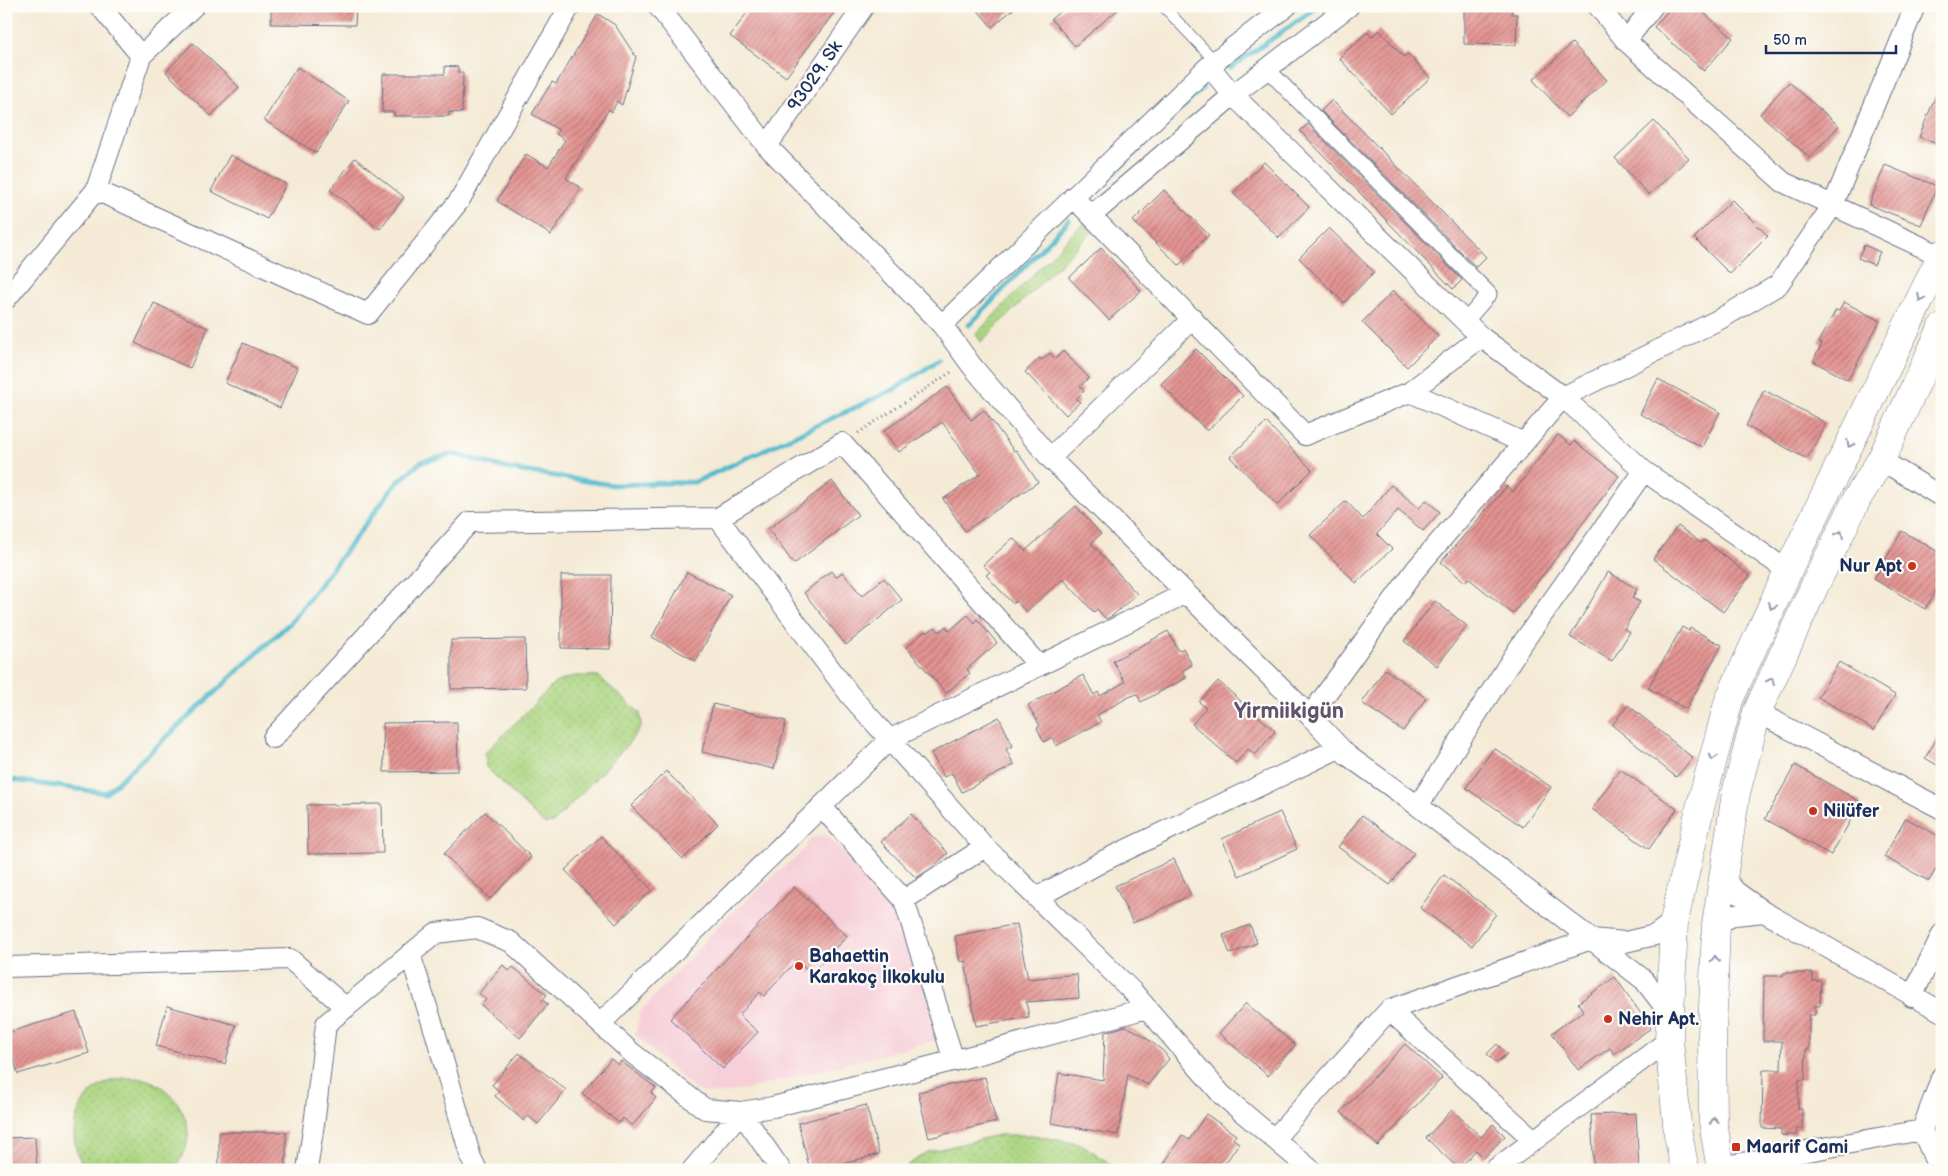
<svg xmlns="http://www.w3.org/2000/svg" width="1948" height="1176" viewBox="0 0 1948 1176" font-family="'Balsamiq Sans',sans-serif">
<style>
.built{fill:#f6cfd8}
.grass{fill:url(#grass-dots);stroke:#648270}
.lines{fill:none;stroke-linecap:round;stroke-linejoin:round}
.stream{stroke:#4fbacc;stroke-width:5}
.building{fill:url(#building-hatch)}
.service-casing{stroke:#677088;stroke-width:12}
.pedestrian-casing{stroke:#677088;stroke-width:17}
.minor-casing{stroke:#677088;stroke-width:22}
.secondary-casing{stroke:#677088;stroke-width:29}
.path{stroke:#677088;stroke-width:3;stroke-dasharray:1 4;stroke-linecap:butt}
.service{stroke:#fff;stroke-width:10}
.pedestrian{stroke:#fff;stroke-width:15}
.minor{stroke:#fff;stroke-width:20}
.secondary{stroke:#fff;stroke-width:28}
.oneway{stroke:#8d97ae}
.poi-dot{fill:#c8321e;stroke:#fdfcf7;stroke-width:2}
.labels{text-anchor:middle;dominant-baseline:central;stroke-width:4.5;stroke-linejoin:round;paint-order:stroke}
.street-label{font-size:18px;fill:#1b2f5e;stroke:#fdfcf7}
.poi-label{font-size:18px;font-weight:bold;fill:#1b2f5e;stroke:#fdfcf7;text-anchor:start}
.district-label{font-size:22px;font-weight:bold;fill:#615270;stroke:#fdfcf7}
</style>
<defs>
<pattern id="grass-dots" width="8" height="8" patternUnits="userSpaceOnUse" patternTransform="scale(1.25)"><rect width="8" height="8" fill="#acd581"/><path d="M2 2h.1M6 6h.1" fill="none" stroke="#93b772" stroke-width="1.8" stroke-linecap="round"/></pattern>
<pattern id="building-hatch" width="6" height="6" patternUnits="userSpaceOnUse" patternTransform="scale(1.25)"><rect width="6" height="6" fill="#e39491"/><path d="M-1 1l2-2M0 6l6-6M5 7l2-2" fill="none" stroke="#b7797a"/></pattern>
</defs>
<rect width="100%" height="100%" fill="#fdfcf7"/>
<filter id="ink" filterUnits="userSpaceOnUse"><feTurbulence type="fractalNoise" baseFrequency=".02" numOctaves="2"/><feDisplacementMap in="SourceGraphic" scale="10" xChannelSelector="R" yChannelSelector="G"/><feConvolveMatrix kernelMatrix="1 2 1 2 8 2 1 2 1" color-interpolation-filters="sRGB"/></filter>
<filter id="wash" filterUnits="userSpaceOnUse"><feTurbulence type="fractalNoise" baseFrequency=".0096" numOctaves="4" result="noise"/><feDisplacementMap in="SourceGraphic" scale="20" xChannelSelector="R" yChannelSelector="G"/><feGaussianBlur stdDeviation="1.12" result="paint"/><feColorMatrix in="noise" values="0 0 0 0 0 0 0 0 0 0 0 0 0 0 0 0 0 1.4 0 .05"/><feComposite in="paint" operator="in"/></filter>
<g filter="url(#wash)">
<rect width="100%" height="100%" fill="#f4ead5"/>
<path class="built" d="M825,835L888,892L937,1024L934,1041L748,1089L725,1093H705L695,1090L635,1035L641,1011L723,921L804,850L810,838Z"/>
<path class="grass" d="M1084,222L1092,232L981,342L976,334Z
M575,676H598L640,713L641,726L628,744L553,823L544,824L486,767L485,753L555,683Z
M125,1078C131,1078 138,1078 144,1079C169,1085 189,1112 188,1137C187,1150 181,1160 175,1170H86C65,1141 72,1098 106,1083C111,1080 119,1079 125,1078Z
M998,1135H1033L1083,1145L1119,1170H907L908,1165L928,1152Z"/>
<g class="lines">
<path class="stream" d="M1230,68L1319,6
M1096,191L1203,88
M969,325L1069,220
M6,779L106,793L293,620L396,484L421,462L453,454L509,469L613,485L695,482L895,389L939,360"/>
</g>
<g id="blocks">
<path class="building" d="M271,6H356L355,25L271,24Z
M752,6H839L786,77L730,36Z
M974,6H1017L992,27Z
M1067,6H1122L1075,46L1051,19Z
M1471,6H1512V14H1517L1516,45L1464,44V9H1471Z
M1672,6H1696L1733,38L1704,71L1654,27Z
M598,14L615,25L636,57L622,105L617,101L612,112L609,109L566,178L581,188L551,235L497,201L526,154L548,167L565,140L556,134L559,130L532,114L552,82L556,84Z
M1379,30L1404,57L1408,54L1430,78L1391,114L1339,58L1367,32L1372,37Z
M193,43L239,87L211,116L166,72Z
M1572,43L1607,80L1567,117L1533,80Z
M445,66L458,67V73H463L462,113L449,112V116H394V112H382L383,74H445Z
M297,67L349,101L316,153L264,120Z
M1789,82L1839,126L1810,158L1760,114Z
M1941,83H1942V146L1919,137Z
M1332,100L1486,257L1476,267L1321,111Z
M1654,121L1689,158L1649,195L1615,158Z
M1308,124L1462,280L1453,289L1300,131Z
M230,155L286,184L267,219L211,191Z
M355,158L404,197L380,229L330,190Z
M1264,162L1309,207L1279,238L1233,193Z
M1885,165L1937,186L1921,225L1869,205Z
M1164,190L1209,235L1179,265L1133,221Z
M1732,200L1768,236L1730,274L1694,238Z
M1329,228L1374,272L1344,303L1299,258Z
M1864,245L1880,252L1874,265L1858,258Z
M1101,248L1141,291L1109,320L1069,278Z
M1393,291L1438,336L1407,367L1362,322Z
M1844,302L1880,321L1848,380L1813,361L1822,344L1818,342L1836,310L1839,311Z
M154,303L208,328L190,368L135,343Z
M243,343L298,368L280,408L225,383Z
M1196,349L1243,396L1207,431L1161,384Z
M1063,351L1089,378L1080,386L1084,391L1076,399L1080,402L1066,415L1025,372L1040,358L1042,360L1050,353L1055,359Z
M1658,379L1720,412L1702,447L1640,414Z
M947,387L971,420L984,410L1014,451L1016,450L1038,482L965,531L943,499L980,474L942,422L899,452L884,431Z
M1764,390L1826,423L1807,459L1746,426Z
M1266,422L1312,470L1277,505L1230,457Z
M1558,435L1571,445L1574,441L1619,476L1513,614L1468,578L1465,582L1441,562L1507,486L1513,492Z
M832,481L858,515L794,564L768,529Z
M1391,485L1419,508L1426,500L1440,512L1423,531L1398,510L1377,534L1392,549L1356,583L1310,535L1346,501L1363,519Z
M1076,506L1101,534L1091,543L1137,594L1112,616L1106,619L1097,609L1094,612L1063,579L1026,612L1016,601L1013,604L986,575L990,572L983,565L1013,538L1025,551Z
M1678,526L1701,543L1704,540L1750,576L1723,612L1653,559Z
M1902,531L1942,554V581L1925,609L1874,579Z
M831,571L836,577L842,572L862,596L884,578L902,600L846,645L804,593Z
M687,572L731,595L696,661L652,637Z
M1608,572L1637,589L1632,598L1640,602L1624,629L1630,632L1612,661L1570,637Z
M561,575H611L610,649L561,648Z
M1435,601L1467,626L1437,666L1404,641Z
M968,615L975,623L977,619L997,643L967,669L970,673L946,693L906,647L925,631L927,633L935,627L939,632L946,626L949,631Z
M1682,627L1689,631L1690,628L1722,645L1686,709L1648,688Z
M1168,631L1179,651L1183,648L1192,665L1182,671L1186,678L1141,702L1137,694L1129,697L1097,715L1101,722L1056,746L1052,737L1044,742L1037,728L1040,726L1028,705L1083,675L1094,695L1098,692L1100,696L1125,682L1113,661Z
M525,639L526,688L451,689V640Z
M1839,662L1895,695L1874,730L1818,697Z
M1385,669L1426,698L1403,731L1362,703Z
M1218,681L1275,731L1255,755L1248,749L1236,763L1192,724L1206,708L1199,702Z
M713,704L786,721L774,769L702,752Z
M1628,705L1693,758L1676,777L1612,725Z
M999,717L1013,746L1006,749L1014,765L962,792L952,773L944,777L931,753Z
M457,722L458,771L384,772L383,723Z
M1942,730V768L1925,758Z
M1494,748L1551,787L1523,827L1466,788Z
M1795,765L1861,802L1831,855L1765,819Z
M1620,769L1677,809L1649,849L1592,809Z
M666,771L718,824L683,859L631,806Z
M382,804L383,853L308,854L307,805Z
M485,812L531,857L490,899L444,854Z
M1280,812L1297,849L1239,876L1222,839Z
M911,814L948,853L933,867L916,878L881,842Z
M1362,815L1414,853L1390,885L1338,847Z
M1906,818L1942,838V859L1929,881L1884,857Z
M601,836L652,890L616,924L565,870Z
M1174,859L1191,895L1133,923L1115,886Z
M1444,875L1496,914L1472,946L1420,908Z
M794,887L847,936L811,973L797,960L764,996L760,992L739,1015L758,1032L723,1069L670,1019Z
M1017,924L1028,979L1077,974L1079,998L1026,1002L1029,1017L976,1026L965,961L960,962L955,936Z
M1250,925L1257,943L1230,954L1223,935Z
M503,965L509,971L513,967L547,995L542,1000L548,1004L520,1038L481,1005L486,1000L479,993Z
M1783,973H1813V981H1821L1820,1006H1815V1015H1809V1050H1806L1805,1080H1799L1798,1109H1802V1129H1797L1796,1135H1781V1129L1762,1128L1763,1070H1781L1782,1041H1763L1764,976H1783Z
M1615,977L1651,1028L1614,1054L1610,1048L1578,1070L1552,1033L1583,1011L1578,1003Z
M1246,1003L1295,1045L1268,1076L1219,1033Z
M167,1006L236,1025L225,1064L156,1046Z
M76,1012L89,1053L18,1074L6,1033Z
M1126,1026L1141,1034L1163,1051L1169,1059L1148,1085L1128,1075L1118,1135L1051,1123L1059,1073L1103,1080L1105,1032Z
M1405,1044L1442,1078L1378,1146L1341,1112Z
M1497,1044L1507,1054L1496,1063L1487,1054Z
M519,1053L566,1090L538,1124L528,1116L524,1121L495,1096L499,1091L492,1085Z
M611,1059L618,1065L621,1061L656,1088L651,1093L656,1098L632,1126L623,1118L619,1123L582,1093Z
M985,1077L996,1122L929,1138L918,1092Z
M866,1105L879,1154L821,1170H810L798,1123Z
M1452,1110L1481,1137L1493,1124L1505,1136L1484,1158L1476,1150L1459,1169L1426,1138Z
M1636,1113L1639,1170H1594L1591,1115Z
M1206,1114L1236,1135L1233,1139L1239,1143L1221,1170H1160L1182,1135L1189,1140Z
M219,1132H286V1170H219Z
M35,1137L37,1170H6V1138Z"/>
</g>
</g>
<g filter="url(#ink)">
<use href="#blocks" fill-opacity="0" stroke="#677088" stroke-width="1"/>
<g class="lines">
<defs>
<path id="service" d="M1163,6L1215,61"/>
<path id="pedestrian" d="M1267,69L1489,294L1465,322"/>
<path id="minor" d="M100,6L141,56
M658,6L767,146L942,325L972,366L1050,458L1310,716L1347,755L1418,806L1591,939L1625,942L1655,935L1674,921
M1287,6L1209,66L1233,95L1481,337L1563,397L1644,471L1788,571
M1598,6L1626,41L1783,182L1941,256
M1626,41L1653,6
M767,146L864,6
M96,190L368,314L459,201L570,6
M1073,197L1305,435L1410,392L1481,337
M1092,215L1233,95L1349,6
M6,299L96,190L141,56L194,6
M942,325L1209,66
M1410,392L1524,443
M1050,458L1193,318
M1881,460L1942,497
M718,518L850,695L985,847L1133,992L1222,1095L1311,1170
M1757,712L1942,809
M1310,716L1416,569L1563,397L1720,319L1778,285L1833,205L1915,6
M273,738L470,522L718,518L842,443L1039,666
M821,806L904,900L954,1061
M1418,806L1519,648L1644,471
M1723,876L1735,891L1764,912
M1038,897L1105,860L1339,748
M904,900L985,847
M1716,924L1735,915L1764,912L1942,1012
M410,954L436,1035L471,1158L477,1170
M6,967L290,959L346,1008
M1912,997L1942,934
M1389,1010L1534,1140
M600,1024L889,740L1186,593
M1274,1139L1389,1010L1591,939L1644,980L1670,1014
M1720,1167L1922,1130
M307,1170L315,1117L326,1024L436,933L477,928L511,942L632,1053L705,1109L741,1112L773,1107L983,1053L1147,1008
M692,1170L741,1112L781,1170
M1494,1170L1669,1040
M1939,1170L1922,1130L1942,1076"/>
<path id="secondary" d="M1685,1170L1678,1134L1669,1040L1674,921L1701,804L1729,700L1788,571L1942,254
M1721,1170L1713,1122L1712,1036L1716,924L1736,793L1757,712L1815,585L1858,497L1881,460L1942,328"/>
</defs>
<use href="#service" class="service-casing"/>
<use href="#pedestrian" class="pedestrian-casing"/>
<use href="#minor" class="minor-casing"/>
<use href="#secondary" class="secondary-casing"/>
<path class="path" d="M858,433L953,371"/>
<use href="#service" class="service"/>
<use href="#pedestrian" class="pedestrian"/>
<use href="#minor" class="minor"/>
<use href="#secondary" class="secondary"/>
</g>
<defs><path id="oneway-chevron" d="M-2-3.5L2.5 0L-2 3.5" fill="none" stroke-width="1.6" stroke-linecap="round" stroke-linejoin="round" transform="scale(1.25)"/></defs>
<g class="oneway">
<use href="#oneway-chevron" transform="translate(1921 298) rotate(116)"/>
<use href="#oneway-chevron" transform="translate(1850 444) rotate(116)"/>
<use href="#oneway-chevron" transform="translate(1840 534) rotate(-64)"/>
<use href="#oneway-chevron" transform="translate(1772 606) rotate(115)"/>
<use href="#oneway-chevron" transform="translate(1771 681) rotate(-65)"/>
<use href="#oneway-chevron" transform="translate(1713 757) rotate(105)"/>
<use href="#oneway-chevron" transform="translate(1715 959) rotate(-88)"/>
<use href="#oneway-chevron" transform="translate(1714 1121) rotate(-95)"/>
</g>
</g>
<g class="poi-dot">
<circle cx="1912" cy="566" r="5"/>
<circle cx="1813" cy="811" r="5"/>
<circle cx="799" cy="966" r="5"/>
<circle cx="1608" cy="1019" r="5"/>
<rect x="1731" y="1142" width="10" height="10" rx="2.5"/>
</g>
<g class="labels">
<g class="street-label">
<text transform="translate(815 76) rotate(-55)">93029. Sk</text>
</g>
<g class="poi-label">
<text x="1902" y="566" text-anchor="end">Nur Apt</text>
<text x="1823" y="811">Nilüfer</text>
<text x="809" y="956">Bahaettin<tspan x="809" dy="21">Karakoç İlkokulu</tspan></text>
<text x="1618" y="1019">Nehir Apt.</text>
<text x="1746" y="1147">Maarif Cami</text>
</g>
<g class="district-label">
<text x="1289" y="711">Yirmiikigün</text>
</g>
</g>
<rect width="1948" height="1176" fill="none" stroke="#fdfcf7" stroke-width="25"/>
<path d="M1766 45v8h130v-8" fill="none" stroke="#1b2f5e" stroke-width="2.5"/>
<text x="1773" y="45" font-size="15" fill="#1b2f5e" stroke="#fdfcf7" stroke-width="4" paint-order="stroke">50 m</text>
</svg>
